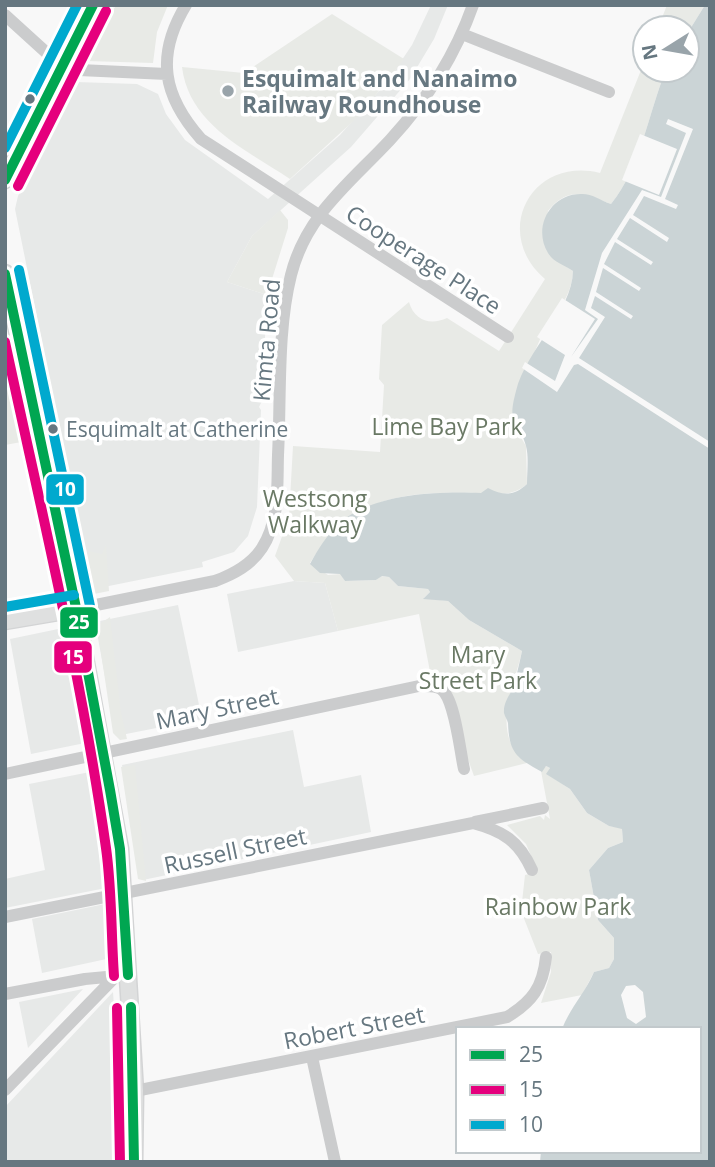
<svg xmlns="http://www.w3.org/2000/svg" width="715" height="1167" viewBox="0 0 715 1167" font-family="'Open Sans',sans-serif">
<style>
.built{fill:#e7e9e8}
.green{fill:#e8eae6}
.water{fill:#cbd4d6;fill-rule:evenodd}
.pier{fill:#f8f8f8}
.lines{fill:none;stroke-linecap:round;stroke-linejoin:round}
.major-casing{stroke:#d3d4d5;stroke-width:19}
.minor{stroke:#cbcccd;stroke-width:12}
.major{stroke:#dfe0e0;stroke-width:16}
.bus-1-casing{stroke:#fff;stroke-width:16}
.bus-2-casing{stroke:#fff;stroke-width:16}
.bus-3-casing{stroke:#fff;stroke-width:16}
.bus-1{stroke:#00a651;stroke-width:10}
.bus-2{stroke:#e5007d;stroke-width:10}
.bus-3{stroke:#00a9ce;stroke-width:10}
.poi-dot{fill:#99a4aa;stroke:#fff;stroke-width:2.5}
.bus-dot{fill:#667780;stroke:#fff;stroke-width:2.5}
.labels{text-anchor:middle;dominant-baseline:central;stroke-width:7;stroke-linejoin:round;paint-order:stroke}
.bus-label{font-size:21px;fill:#667780;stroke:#fff;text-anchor:start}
.poi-label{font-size:23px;font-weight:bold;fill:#667780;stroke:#fff;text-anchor:start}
.street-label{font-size:23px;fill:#667780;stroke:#fff}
.park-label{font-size:23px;fill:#6a7965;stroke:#fff}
.line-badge{stroke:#fff;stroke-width:2.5}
.badge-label{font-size:19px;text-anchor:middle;font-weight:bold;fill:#fff}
</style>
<rect width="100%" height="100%" fill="#f8f8f8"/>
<path class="built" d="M431,5H448L434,39L410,79L351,147L252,236L227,282L267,295L262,401L259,407L261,410L257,507L248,536L234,552L202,562L203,567L89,590L64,450L15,209L18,196L76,82L137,84L158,94L166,114L185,140L268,199L340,135L387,82L412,45Z
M294,581L325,583L338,631L238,652L227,594Z
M178,605L202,719L116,736L95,622Z
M63,628L85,743L31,754L10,639Z
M293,730L304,787L361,775L371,832L143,880L122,765Z
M90,772L102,837L106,888L5,908V879L45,870L29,784Z
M105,904L111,958L42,973L32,919Z
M83,989L28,1048L19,1002Z
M113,992L119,1080L118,1162H5V1107Z"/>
<path class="green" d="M116,5H168L157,32L153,63L87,61Z
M667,5H705L687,34V28H658Z
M332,14L404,59L360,115L290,179C247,150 189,125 182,67L244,73Z
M645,60V70H666C648,114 641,167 611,204C586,196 570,184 548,211C544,249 542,250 573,271C572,301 549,318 538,344C527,368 520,395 511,421L526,446L527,484C511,498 496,493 477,493C403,491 351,496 310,563L328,575L341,574L345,581L376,580L381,576L389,577L398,586L428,589L430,592L424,598L448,601L469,620L522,651C514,688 489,734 527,763L474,776L440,682L431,677L419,614L338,631L325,583L294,581L275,556L289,517L293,446L380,452L384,385L379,379L382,325L409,302C414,320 430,326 447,318L499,351L545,279C491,233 531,156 600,173Z
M280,210L288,220V228L267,295L227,282L252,236Z
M5,359L19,425L24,424L27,441L5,445Z
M106,545L109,591L94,594L81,555L87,557L90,551L102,554Z
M110,617L121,713L127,739L120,740L113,733L97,626Z
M135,765L146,881L138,879L121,767Z
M546,766L550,768L547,774L570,789L587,813L609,826L622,828L623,842L608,848L589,870L598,920L614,938V959L609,968L594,972L582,995L541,1003L551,972V952L538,954L521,911L525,875L538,872L526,844L507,825L540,816L544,820L545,815L550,819L541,771Z"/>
<path class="water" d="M705,5H710V1162H540L541,1151H699V1029H562C570,1008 585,993 594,972L609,968L614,959V938L598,920L589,870L608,848L623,842L622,829L609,826L587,813L570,789L546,774L550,768L546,766L542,772C516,758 509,752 508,723C507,719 505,717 504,713C503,701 512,693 515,683C517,672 520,661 522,651L469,620L448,601L423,599L430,592L428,589L398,586L389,577L382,576L376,580L345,581L340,574L320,573L310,564C318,549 327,535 339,524C371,493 440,491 481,493L488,488C504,496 514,496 527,484C527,472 529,457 526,446C519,419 506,428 516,391C526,350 572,312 573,271C563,264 554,263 548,253C532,227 551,193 582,194C593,194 599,200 611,204C641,167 648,114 666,70H687V34ZM635,985L643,992L646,1017L636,1024L627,1018L621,995L626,986Z"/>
<path class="pier" d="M668,119L693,129L665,199L678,205L676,209L644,196L633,215L669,238L667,242L630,218L617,239L653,262L651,265L615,242L604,264L641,288L639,291L603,268L596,292L633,316L631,319L595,296L591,308L605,317L579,358L710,442V449L578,364L574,365L557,392L522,368L525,362L555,381L565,355L537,337L562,298L595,319L571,357L598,319L585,310L602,253L642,190L661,197L686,133L666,124Z
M640,134L677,149L659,195L622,180Z"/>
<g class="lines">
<defs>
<path id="major" d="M5,180L93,5
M5,273L75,603L120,849L135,1091L134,1162
M5,621L76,609"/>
</defs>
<use href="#major" class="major-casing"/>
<path class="minor" d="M186,5C155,56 163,96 201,139L508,337
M5,15L49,55L79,70L167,74
M462,34L609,92
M76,609L215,581C234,574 251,565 262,548C280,520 277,486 278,455C281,398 277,330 291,275C306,215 350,183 390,140C426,101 455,56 473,5
M5,774L419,686C426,686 435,685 441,689C455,698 460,752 464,769
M475,822L543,808
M5,917L473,823C503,831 519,841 532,870
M5,994L85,979L117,976
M312,1057L335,1162
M5,1090L115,977
M135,1091L507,1017C532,1002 543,987 546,957"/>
<use href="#major" class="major"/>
<defs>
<path id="bus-1" d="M5,180L93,5
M5,274L75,603L110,790L120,849L128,975
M131,1007L134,1162"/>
<path id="bus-2" d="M18,186L106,11
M5,342C41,510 82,678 106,848C112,890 111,934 114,976
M117,1008L120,1162"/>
<path id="bus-3" d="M5,148L77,5
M19,270L90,606
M5,607L74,595"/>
</defs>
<use href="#bus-1" class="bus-1-casing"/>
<use href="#bus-2" class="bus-2-casing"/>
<use href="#bus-3" class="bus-3-casing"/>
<use href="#bus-1" class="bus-1"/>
<use href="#bus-2" class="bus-2"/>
<use href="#bus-3" class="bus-3"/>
</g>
<circle class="poi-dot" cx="228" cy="91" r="7"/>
<g class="bus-dot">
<circle cx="30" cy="99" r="6"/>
<circle cx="53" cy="429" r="6"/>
</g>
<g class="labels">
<g class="bus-label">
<text x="66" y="429">Esquimalt at Catherine</text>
</g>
<g class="poi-label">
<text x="242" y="78">Esquimalt and Nanaimo<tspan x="242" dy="26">Railway Roundhouse</tspan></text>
</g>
<g class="street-label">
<text transform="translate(424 259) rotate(33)">Cooperage Place</text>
<text transform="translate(266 340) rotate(-85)">Kimta Road</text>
<text transform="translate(217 708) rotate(-12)">Mary Street</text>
<text transform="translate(235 850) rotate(-12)">Russell Street</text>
<text transform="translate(354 1027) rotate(-11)">Robert Street</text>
</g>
<g class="park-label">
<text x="447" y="426">Lime Bay Park</text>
<text x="315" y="498">Westsong<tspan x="315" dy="26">Walkway</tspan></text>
<text x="478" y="654">Mary<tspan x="478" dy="26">Street Park</tspan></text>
<text x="558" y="906">Rainbow Park</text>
</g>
</g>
<g class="line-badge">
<rect x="45" y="473" width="40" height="33" rx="7" fill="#00a9ce"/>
<rect x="59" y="606" width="40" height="33" rx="7" fill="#00a651"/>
<rect x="53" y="640" width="40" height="34" rx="7" fill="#e5007d"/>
</g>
<g class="badge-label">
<text x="65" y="496">10</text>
<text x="79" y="629">25</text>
<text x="73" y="664">15</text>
</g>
<rect width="715" height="1167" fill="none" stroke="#667780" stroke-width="14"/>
<rect x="456" y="1027" width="245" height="126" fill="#ffffff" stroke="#c2c9cc" stroke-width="2"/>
<rect x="470" y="1050" width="35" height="10" fill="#00a651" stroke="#c2c9cc" stroke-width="2"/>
<text x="519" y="1062" font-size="21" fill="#667780">25</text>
<rect x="470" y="1085" width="35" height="10" fill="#e5007d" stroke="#c2c9cc" stroke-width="2"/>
<text x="519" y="1097" font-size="21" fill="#667780">15</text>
<rect x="470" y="1120" width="35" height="10" fill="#00a9ce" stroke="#c2c9cc" stroke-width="2"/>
<text x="519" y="1132" font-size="21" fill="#667780">10</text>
<g transform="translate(666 49) rotate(259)"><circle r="33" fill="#ffffff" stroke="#c2c9cc" stroke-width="2"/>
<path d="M0-5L12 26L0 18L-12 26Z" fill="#99a4aa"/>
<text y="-10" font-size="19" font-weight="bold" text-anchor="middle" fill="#667780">N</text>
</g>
</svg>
